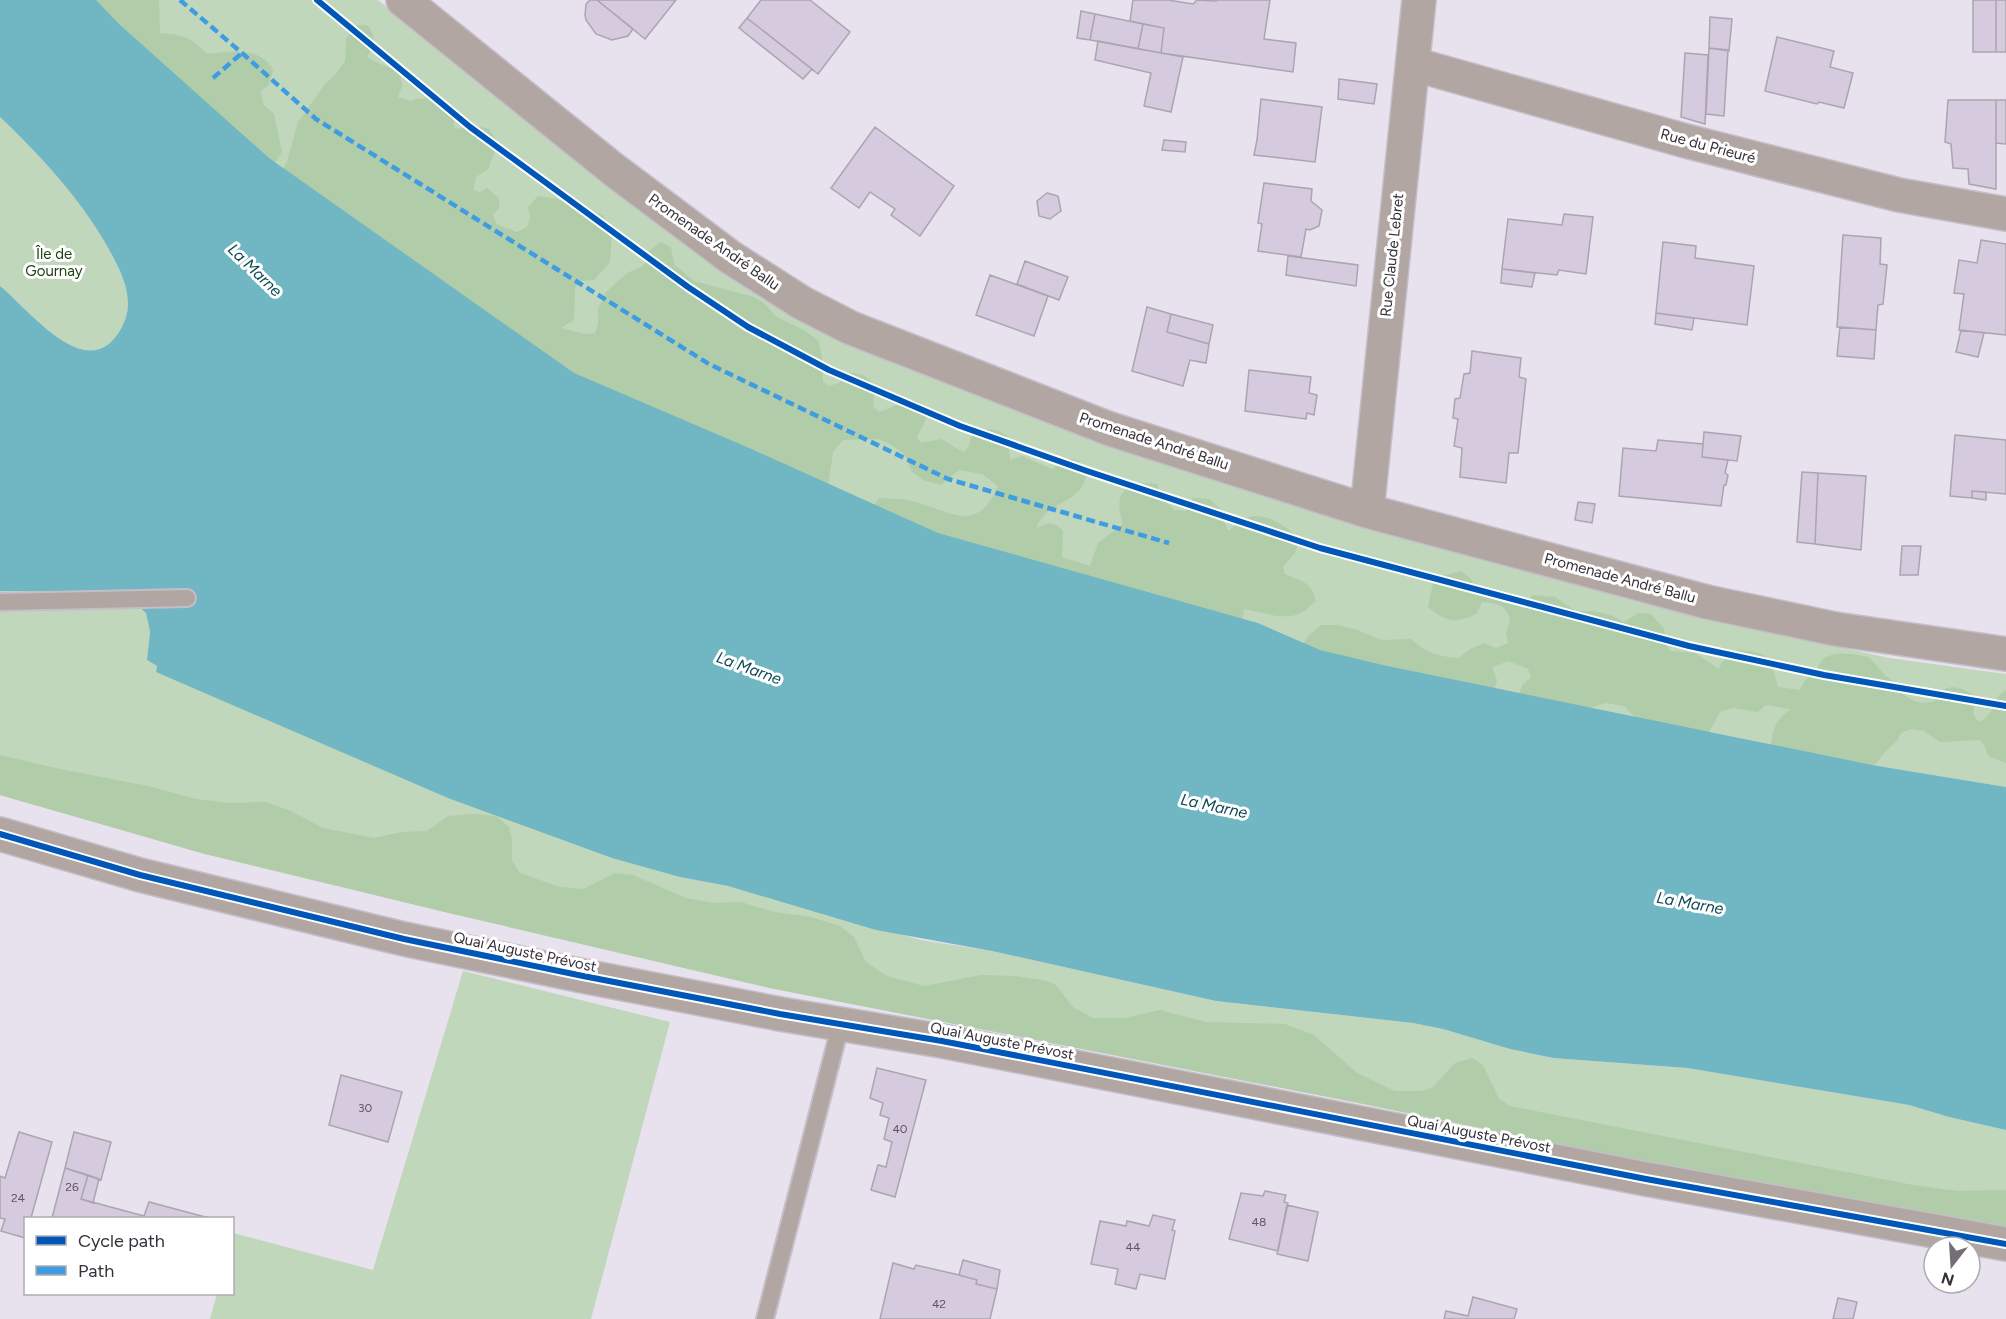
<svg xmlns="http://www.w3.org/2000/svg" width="2006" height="1319" viewBox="0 0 2006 1319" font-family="Figtree,sans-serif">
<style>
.green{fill:#c1d7bb}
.forest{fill:#b0cca9}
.water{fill:#70b6c3}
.building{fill:#d5cade;stroke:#aaa5ae;stroke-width:1.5}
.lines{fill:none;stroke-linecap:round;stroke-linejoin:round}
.service-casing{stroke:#c4bec9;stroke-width:20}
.minor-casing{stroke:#c4bec9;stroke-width:36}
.service{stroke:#b2a6a2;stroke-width:16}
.minor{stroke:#b2a6a2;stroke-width:33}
.quiet{stroke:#3e9de2;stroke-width:4.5;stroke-dasharray:9 4.5;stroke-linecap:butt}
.cycleway-casing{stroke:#fff;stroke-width:10}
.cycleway{stroke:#0057b8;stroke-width:6}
.labels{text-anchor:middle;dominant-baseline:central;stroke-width:6;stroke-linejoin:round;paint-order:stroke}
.number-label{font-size:12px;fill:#5e5763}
.street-label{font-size:15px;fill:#353039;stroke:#fff}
.park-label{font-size:15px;fill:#1f4310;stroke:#fff}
.water-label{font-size:16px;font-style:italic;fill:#0e4a52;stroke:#fff}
</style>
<rect width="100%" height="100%" fill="#e8e1ee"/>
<path class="green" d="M96,0H378L472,74L853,346L913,371L1073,429L1530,571L1641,603L1889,658L2006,674V787L1872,765L1387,666L1320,650L1258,623L938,533L574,373L269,158Z
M0,117C46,161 93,212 120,271C128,290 132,308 122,328C89,390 29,309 0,286Z
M0,591L99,592L136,604L146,613L150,632L147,660L157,666L156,672L680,877L728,886L921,940L992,951L1216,1001L1413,1023L1443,1029L1510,1049L1552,1058L1687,1068L1909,1105L1949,1117L2006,1130V1204L1939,1195L453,914L205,854L0,795Z
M463,971L670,1022L591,1319H210L217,1294H232L233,1233L373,1270Z"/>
<path class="forest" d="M19,0H159L160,33C183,35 190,36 207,54C230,51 260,46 273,70L269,85L261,91L263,104L274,114L282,152L272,168Z
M357,25H367C377,35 374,45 367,57C378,65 389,65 400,74L402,86L398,97L411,101C421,97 446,96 452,109C454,115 453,123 455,129L476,126L489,129L498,143L488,169L476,177L473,190L480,192L487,188L499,198V208L493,215L497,224L517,232L527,227L530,218L528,207L538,196L557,199L603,215L612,231L610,262L594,280L581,281L575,288L574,320L561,328L585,334L595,333L598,324V309L606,292L627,273L641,267L646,262L649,251L660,242L671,247L674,264L694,281L754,297L764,303L775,316L807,332L819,341L822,359L823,382L829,386L839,383L846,372L863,375L875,384L873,406L879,412C900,407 907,390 927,408L926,419L917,437L921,443L941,439C950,443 955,449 964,452L969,446L971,436C987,428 993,426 1008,437L1010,460L1022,456L1052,469L1068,458L1079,461L1087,471C1083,506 1048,498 1036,528C1048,523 1052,521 1063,530L1062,557L1090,566L1098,543L1123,524C1112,492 1126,480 1158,484L1159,494L1174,510L1186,511L1193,498L1209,499L1219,508L1228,531C1234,527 1239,522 1244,519C1262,509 1289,526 1299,541L1295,553L1283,567L1285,574C1301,582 1311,580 1316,601C1310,606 1304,613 1296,615C1280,619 1260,612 1244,609L1241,627L1112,612L869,511L879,498C888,499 898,498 907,500C946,507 975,539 998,486L982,474L959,470L941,485L925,481L912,472L904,454L888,443L877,439L843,440L833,452L827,494L684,457L279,175L287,162L298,122L325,84L335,75L345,61L346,39Z
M1461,571L1471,579L1476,589L1488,596L1521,606L1533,595L1555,597L1576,611H1594L1613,616L1624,622L1639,613L1651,614L1664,629L1666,644L1670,651L1695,653L1719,669L1722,662L1736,650C1769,651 1770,657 1778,687L1800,690C1804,680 1810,676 1817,668C1820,664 1822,659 1826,657C1839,650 1856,655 1869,657L1886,676L1896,683C1901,697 1919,707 1934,701C1939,698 1939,693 1943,690C1952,683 1970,690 1976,698L1973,712L1975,718L1980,722C1988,718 1996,705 1998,696L2006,690V763L1988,756L1985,746L1980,740L1940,742L1924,731L1911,729L1901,733L1896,742L1885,752L1875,765L1859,771L1770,750C1773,730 1774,721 1791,709L1766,705L1758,712L1733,708L1720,712L1706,738L1641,723L1624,706L1605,703L1587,709L1516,703L1522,685L1531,677L1528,669L1509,661L1492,667L1497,680L1492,699L1299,653L1308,636L1321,625H1337L1355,629L1381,640L1411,639C1428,654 1437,656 1459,658L1470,649L1484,643L1496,648L1508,643L1506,633L1510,619C1505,604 1496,603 1482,602L1476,614C1455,624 1446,622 1428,607L1434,578Z
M0,755L60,769L148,786L196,799L231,803L266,802L291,811L323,828L374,838L402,832L427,831L448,816L472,814L496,816L509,827L512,839V861L520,873L560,887L583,889L615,873L633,875L686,898L715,903L741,902L774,912L811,917L840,926L854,937L866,962L887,976L924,986L981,975L1015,976L1043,980L1055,984L1073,1007L1093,1018H1125L1160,1010L1206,1022L1285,1024L1314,1035L1357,1073L1395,1091H1421L1432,1088L1455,1063L1472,1058L1483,1065L1499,1099L1510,1106L1913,1185L1958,1191L2006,1190V1230L1807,1195L1353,1102L769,988L453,914L205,854L0,795Z"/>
<path class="water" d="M0,0H96L119,24L269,158L574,373L749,448L938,533L1258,623L1320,650L1387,666L1872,765L2006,787V1130L1949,1117L1909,1105L1687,1068L1553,1058L1510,1049L1443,1029L1413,1023L1216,1001L992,951L876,930L728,886L680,877L612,858L448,798L156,672L157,666L147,660L150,632L146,613L136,604L99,592L0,591V286C29,309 89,390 122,327C132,308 128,290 120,271C93,212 46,161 0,117Z"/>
<path class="building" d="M590,0H597L633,29L628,36L612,40L596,34L586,20L585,15L586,4Z
M597,0H676L645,39Z
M761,0H810L850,32L818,74L747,18Z
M1133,0H1168L1193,4L1197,0L1216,1L1217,0H1270L1264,39L1296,43L1293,72L1161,53L1164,28L1130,21Z
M1973,0H1996V52H1973Z
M1996,0H2006V52H1996Z
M1081,11L1095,14L1090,40L1077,38Z
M1095,14L1143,24L1138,49L1090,40Z
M1710,17L1732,19L1729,51L1709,48Z
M747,18L812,69L803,79L739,28Z
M1143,24L1164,28L1161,53L1138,49Z
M1777,37L1834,51L1830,67L1853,73L1844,108L1819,102L1817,104L1765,91Z
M1098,41L1183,57L1171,112L1144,106L1151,73L1095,60Z
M1709,48L1728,50L1724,116L1706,114Z
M1685,53L1708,55L1705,124L1681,117Z
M1339,79L1377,84L1374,104L1338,99Z
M1261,99L1322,107L1315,162L1254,155L1257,140Z
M1948,100H1996V189L1969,184L1968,169L1953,168L1951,144L1945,142Z
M1996,100H2006V144L1996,143Z
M875,127L954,186L920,236L891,215L895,209L870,192L859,208L831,188Z
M1164,140L1186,142L1185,152L1162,150Z
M1264,183L1312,189L1311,201L1322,210L1319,226L1310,230L1306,229L1301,257L1258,251L1262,224L1258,223Z
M1047,193L1058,196L1061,211L1050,219L1039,216L1037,201Z
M1564,214L1593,217L1586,274L1559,270L1557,275L1502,269L1508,219L1562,225Z
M1843,235L1881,238L1880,264L1887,265L1883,304L1878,305L1876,330L1837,327Z
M1981,240L2006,244V335L1959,330L1964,294L1954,293L1959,260L1977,263Z
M1663,242L1696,246L1695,258L1754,266L1747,325L1656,313Z
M1288,256L1358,265L1356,286L1286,275Z
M1025,261L1068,277L1059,300L1017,284Z
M1502,269L1535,273L1532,287L1501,283Z
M990,275L1048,296L1034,336L976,315Z
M1147,307L1171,314L1167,332L1209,344L1206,363L1190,360L1183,386L1132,371Z
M1656,313L1694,318L1692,330L1655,324Z
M1171,314L1213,325L1209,344L1167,332Z
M1840,327L1876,330L1874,359L1837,356Z
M1961,330L1984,333L1978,357L1956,352Z
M1472,351L1521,358L1519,377L1526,379L1518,453H1509L1506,483L1460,477L1462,448L1454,446L1458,419L1453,418L1455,399L1460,398L1464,374L1470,373Z
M1249,370L1311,377L1309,393L1317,395L1314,415L1307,413L1306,419L1245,411Z
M1704,432L1741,436L1737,461L1702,457Z
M1955,435L2006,440V494L1972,491V498L1950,496Z
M1658,440L1703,444L1702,457L1728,460L1725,473L1728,475L1726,485H1724L1721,506L1619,496L1623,448L1656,451Z
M1802,472L1818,473L1815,544L1797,542Z
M1818,473L1866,476L1861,550L1815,544Z
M1972,491L1986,492V500L1972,498Z
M1578,502L1595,504L1592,523L1575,520Z
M1902,546H1921L1918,575H1900Z
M877,1068L926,1080L895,1197L871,1190L878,1165L886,1167L892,1142L884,1139L889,1118L880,1115L883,1103L870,1098Z
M341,1075L402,1092L388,1142L329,1125Z
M19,1132L52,1142L31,1218H26L25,1238L1,1231L5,1219L0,1218V1176L5,1178Z
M74,1132L111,1142L101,1180L65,1168Z
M65,1168L88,1175L81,1199L144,1216L149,1202L209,1218H52Z
M88,1175L99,1179L93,1203L81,1199Z
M1265,1191L1286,1195L1284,1202L1288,1203L1278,1251L1229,1239L1241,1193L1263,1196Z
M1287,1205L1318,1212L1308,1261L1277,1254Z
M1153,1215L1175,1220L1172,1230L1175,1231L1165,1279L1140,1274L1136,1289L1115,1284L1118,1269L1091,1264L1100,1221L1126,1226L1127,1221L1149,1226Z
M963,1260L1000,1270L997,1289L976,1284L977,1280L959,1275Z
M893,1263L914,1269L916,1265L959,1275L977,1280L976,1284L997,1289L990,1319H880Z
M1473,1297L1517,1309L1514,1319H1444L1446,1311L1468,1316Z
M1838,1298L1857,1302L1853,1319H1833Z"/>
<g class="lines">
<defs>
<path id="service" d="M0,602L187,598
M765,1319L841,1023"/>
<path id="minor" d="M403,0L614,170L730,257L802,303L851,328L1110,429L1367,511L1707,602L1835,629L2006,654
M1413,64L1686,141L1899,195L2006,214
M1367,511L1419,0
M0,834L140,875L404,939L583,976L780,1014L942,1041L1646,1179L2006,1244"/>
</defs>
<use href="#service" class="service-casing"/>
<use href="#minor" class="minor-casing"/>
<use href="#service" class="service"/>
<use href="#minor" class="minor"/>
<path class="quiet" d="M180,0L242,53L316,119L709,364L948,479L1169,543
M213,78L242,53"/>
<defs>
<path id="cycleway" d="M317,0L470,127L688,287L748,327L829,370L960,426L1087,471L1320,548L1689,646L1824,675L2006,706
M0,834L140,875L404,939L583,976L780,1014L942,1041L1646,1179L2006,1244"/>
</defs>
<use href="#cycleway" class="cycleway-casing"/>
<use href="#cycleway" class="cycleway"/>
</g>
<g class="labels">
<g class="number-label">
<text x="365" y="1108">30</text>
<text x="900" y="1129">40</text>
<text x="72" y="1187">26</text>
<text x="18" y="1198">24</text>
<text x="1259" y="1222">48</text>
<text x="1133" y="1247">44</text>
<text x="939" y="1304">42</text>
</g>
<g class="street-label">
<text transform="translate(1708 146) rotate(15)">Rue du Prieuré</text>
<text transform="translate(714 242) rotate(35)">Promenade André Ballu</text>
<text transform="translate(1392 255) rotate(-84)">Rue Claude Lebret</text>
<text transform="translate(1154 441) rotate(18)">Promenade André Ballu</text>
<text transform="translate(1620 578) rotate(15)">Promenade André Ballu</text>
<text transform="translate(525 952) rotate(12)">Quai Auguste Prévost</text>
<text transform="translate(1002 1041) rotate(11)">Quai Auguste Prévost</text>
<text transform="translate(1479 1134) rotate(11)">Quai Auguste Prévost</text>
</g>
<g class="park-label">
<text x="54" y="254">Île de<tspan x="54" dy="17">Gournay</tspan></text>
</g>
<g class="water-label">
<text transform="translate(255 270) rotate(44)">La Marne</text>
<text transform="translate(749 668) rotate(20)">La Marne</text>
<text transform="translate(1214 806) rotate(12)">La Marne</text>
<text transform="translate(1690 903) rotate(10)">La Marne</text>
</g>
</g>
<rect x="24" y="1217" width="210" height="78" fill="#ffffff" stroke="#aeacb0" stroke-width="1.5"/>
<rect x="36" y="1236" width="30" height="9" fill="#0057b8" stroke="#aeacb0" stroke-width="1.5"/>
<text x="78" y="1247" font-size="18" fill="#353039">Cycle path</text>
<rect x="36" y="1266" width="30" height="9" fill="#3e9de2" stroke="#aeacb0" stroke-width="1.5"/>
<text x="78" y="1277" font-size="18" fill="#353039">Path</text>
<g transform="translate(1952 1265) rotate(197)"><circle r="28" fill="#ffffff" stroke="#aeacb0" stroke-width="1.5"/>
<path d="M0-4.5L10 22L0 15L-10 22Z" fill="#746e78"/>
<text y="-9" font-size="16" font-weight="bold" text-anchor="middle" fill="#353039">N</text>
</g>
</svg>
